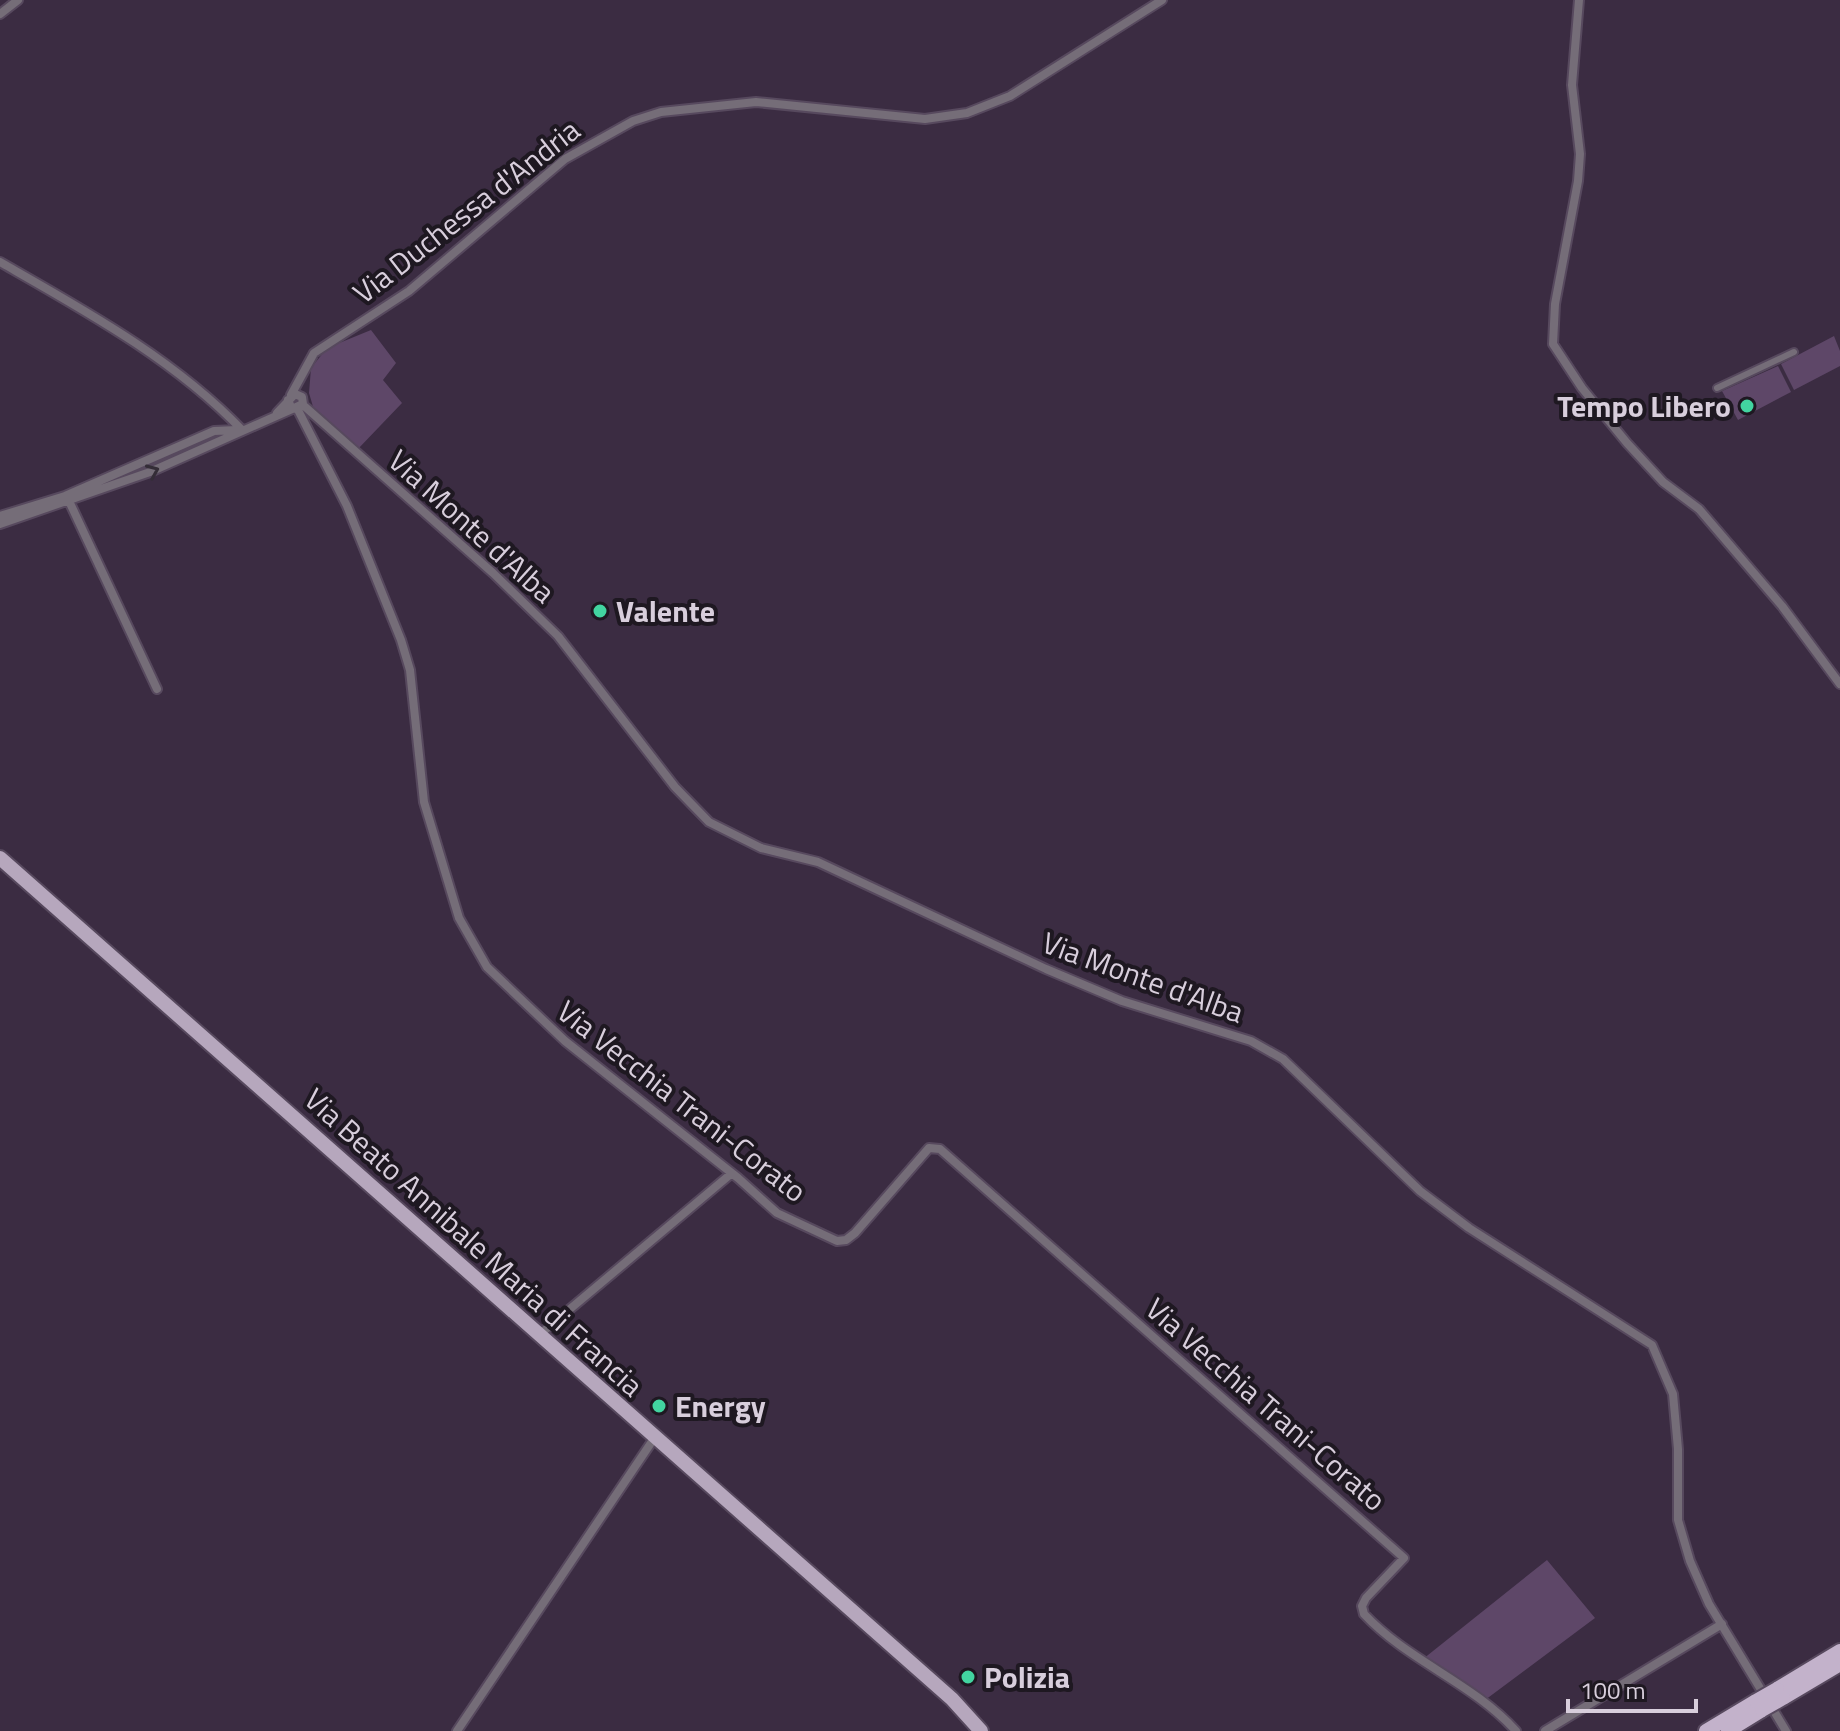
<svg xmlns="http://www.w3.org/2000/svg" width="1840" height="1731" viewBox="0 0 1840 1731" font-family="'Titillium Web',sans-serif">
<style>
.green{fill:#5e4768}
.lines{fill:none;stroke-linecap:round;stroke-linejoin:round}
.pedestrian-casing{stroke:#57495e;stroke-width:10}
.minor-casing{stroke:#57495e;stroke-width:12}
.primary-casing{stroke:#57495e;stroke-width:18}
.trunk-casing{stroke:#57495e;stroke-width:18}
.pedestrian{stroke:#756d78;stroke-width:6}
.minor{stroke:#756d78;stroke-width:8}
.primary{stroke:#b6a7bd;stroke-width:14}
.trunk{stroke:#c3b2cb;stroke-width:14}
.trunk-bridge-casing{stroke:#57495e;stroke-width:18;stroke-linecap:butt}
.trunk-bridge{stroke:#c3b2cb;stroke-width:14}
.oneway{stroke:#342d37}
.poi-dot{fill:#42d4a0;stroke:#1e1821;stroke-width:3}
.labels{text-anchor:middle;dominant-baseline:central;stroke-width:8;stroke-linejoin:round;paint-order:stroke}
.street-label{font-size:30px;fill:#d8cedc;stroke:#1e1821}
.poi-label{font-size:30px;font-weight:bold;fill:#d8cedc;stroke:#1e1821;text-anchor:start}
</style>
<rect width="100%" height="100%" fill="#3b2c42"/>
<path class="green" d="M371,330L396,363L383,380L402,403L357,450L314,410L309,393L311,368L327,348Z
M1834,336L1840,351V366L1794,390L1781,364Z
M1778,366L1791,392L1738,420L1722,391Z
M1547,1560L1595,1618L1485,1700L1423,1659Z"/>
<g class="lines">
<defs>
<path id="pedestrian" d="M1717,388L1794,352"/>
<path id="minor" d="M1579,0L1572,85L1580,154L1578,181L1555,304L1553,344L1582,388L1627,443L1663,482L1699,509L1782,606L1840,684
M0,14L18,0
M0,262C84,310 174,359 242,430
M291,395L314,353L409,291L565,159L633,121L661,112L756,102L925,119L967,113L1010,96L1162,0
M303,405L493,573L558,636L675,787L709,822L761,848L818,862L1046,969L1122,1001L1251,1041L1283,1059L1420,1191L1469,1228L1652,1345L1673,1394L1678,1449V1520L1690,1561L1709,1604L1786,1731
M298,410L347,506L401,640L410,670L424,802L459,918L487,967L565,1041L738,1178L777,1213L837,1241L846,1240L855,1233L929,1148L940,1149L1404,1558L1366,1598L1362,1606L1364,1614C1408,1661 1473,1683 1516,1731
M277,413L295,394L302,397L303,404L292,409L288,400
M69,501L157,689
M0,516L65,496L214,431L237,430
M0,524L150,472L292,409
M539,1335L732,1173
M457,1731L655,1437
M1545,1731L1722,1624"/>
<path id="primary" d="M0,858L952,1699L981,1731"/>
<path id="trunk" d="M1777,1689L1840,1651
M1783,1698L1840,1664
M1706,1731L1756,1701
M1728,1731L1762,1710"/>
</defs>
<use href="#pedestrian" class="pedestrian-casing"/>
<use href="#minor" class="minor-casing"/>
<use href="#primary" class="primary-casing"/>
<use href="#trunk" class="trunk-casing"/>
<use href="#pedestrian" class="pedestrian"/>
<use href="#minor" class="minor"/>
<use href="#primary" class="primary"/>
<use href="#trunk" class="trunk"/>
<defs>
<path id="trunk-bridge" d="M1756,1701L1777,1689
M1762,1710L1783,1698"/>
</defs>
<use href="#trunk-bridge" class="trunk-bridge-casing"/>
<use href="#trunk-bridge" class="trunk-bridge"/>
</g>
<defs><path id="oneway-chevron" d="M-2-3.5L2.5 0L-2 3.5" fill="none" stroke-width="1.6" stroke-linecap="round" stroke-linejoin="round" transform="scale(2)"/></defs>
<use class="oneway" href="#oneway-chevron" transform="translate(153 471) rotate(-23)"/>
<g class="poi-dot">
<circle cx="1747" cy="406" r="8"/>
<circle cx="600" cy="611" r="8"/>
<circle cx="659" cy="1406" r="8"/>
<circle cx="968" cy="1677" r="8"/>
</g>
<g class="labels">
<g class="street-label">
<text transform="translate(466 211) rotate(-38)">Via Duchessa d'Andria</text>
<text transform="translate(472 526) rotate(42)">Via Monte d'Alba</text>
<text transform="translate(1143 977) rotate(20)">Via Monte d'Alba</text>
<text transform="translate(682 1101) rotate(38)">Via Vecchia Trani-Corato</text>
<text transform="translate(474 1242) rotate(42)">Via Beato Annibale Maria di Francia</text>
<text transform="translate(1266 1404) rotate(41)">Via Vecchia Trani-Corato</text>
</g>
<g class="poi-label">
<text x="1731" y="406" text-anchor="end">Tempo Libero</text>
<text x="616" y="611">Valente</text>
<text x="675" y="1406">Energy</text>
<text x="984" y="1677">Polizia</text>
</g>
</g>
<path d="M1568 1699v12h128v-12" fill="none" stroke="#d8cedc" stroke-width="4"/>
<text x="1580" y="1699" font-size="24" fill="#d8cedc" stroke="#1e1821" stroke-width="6" paint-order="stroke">100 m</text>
</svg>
